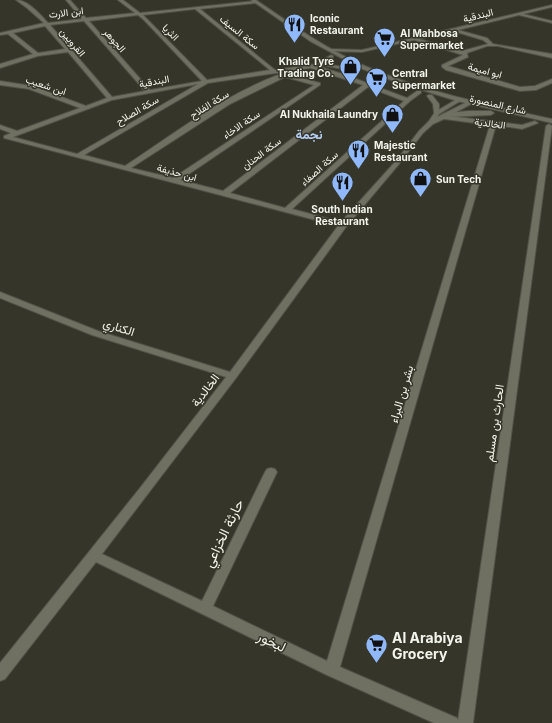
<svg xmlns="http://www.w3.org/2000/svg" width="552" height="723" viewBox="0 0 552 723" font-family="Inter,Vazirmatn,sans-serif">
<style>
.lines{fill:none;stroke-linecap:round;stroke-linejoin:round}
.minor-casing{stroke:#505146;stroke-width:2}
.secondary-casing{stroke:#505146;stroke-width:2}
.minor{fill:#6f7062;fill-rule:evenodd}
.secondary{fill:#6f7062;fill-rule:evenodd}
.labels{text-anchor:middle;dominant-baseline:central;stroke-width:3;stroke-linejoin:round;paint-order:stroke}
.far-street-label{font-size:10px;fill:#f3f4ec;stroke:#353629}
.far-poi-label{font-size:10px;font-weight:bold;fill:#f3f4ec;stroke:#353629;text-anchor:start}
.street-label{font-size:12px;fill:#f3f4ec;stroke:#353629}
.far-district-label{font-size:13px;font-weight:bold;fill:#b6cdf3;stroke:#353629}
.near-street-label{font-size:14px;fill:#f3f4ec;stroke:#353629}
.near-poi-label{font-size:14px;font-weight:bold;fill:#f3f4ec;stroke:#353629;text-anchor:start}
</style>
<rect width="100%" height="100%" fill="#353629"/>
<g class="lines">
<defs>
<path id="minor" d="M16,0C28,0 40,14 48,23L82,19L66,0H70L86,18L135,13L118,0H123L140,13L255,1L256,3L200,9L275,70L316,64L331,55L333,56V58L325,64L356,69L353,71L321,65L317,66L343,74L407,98L417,91H421V93L410,101L292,209L341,222L395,162L419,131L429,121L435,112L457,99L462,100L439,114L437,117L469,101L472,103L471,104L449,116L522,125L535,121L538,123L522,129L496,125L340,667L457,718L458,720L546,126L549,124L552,126L473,723H434L327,675L96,562L5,679L0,681V663L140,488L226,377L92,335L0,298V292L98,331L230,372L338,226L4,138V136L11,133L0,129V125L17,131L80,108L29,89L0,85V81L32,86L86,106L107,98L68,52L38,56L0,68V64L33,54L8,34L0,35V33L44,23L27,8ZM195,9L270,70L207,80L143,15ZM138,15L144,20L202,81L150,90L89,21ZM84,21L145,91L112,97L50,25ZM45,26L65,49L38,53L13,33ZM310,68L363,85L223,191L180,180L320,85V83L290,75L296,72L293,70C233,88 177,132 125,166L84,155L208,83ZM285,77L314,85L173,178L131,168L230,104ZM198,84L77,154L13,137L112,100ZM368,87L404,101L285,208L230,193ZM444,119L490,125L327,661L213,606L277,472L275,469L271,468L267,469L265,472L202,601L102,554L236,378L346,227L399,164L423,133L433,124Z
M552,5V7L523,14L552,21V23L519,15L458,30L487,38L493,44L552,54V58L498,46H487L467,53L468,57L448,66L520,87L535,86L552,79V83L536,90L520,91L446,70L442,67V65L463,55L414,40L362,52L330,51L328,50L330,49L362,50ZM453,31L483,40L488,44L462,51L419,39Z"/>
<path id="secondary" d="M251,0H256C291,24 326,49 365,66C425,92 489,105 552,119V123L457,101L396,82L360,68L310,41Z
M428,95H432L439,104V114L434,113L433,104L427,96Z
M468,111H491L494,113L491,115L448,117L445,115L448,113Z"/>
</defs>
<use href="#minor" class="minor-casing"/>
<use href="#secondary" class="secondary-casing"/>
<use href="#minor" class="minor"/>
<use href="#secondary" class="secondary"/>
</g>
<defs>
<symbol id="restaurant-pin" viewBox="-11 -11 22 30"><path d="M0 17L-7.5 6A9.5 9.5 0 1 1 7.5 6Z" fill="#90b8fd" stroke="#353629"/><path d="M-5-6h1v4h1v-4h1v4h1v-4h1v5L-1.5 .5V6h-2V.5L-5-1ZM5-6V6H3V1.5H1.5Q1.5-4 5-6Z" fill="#111"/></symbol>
<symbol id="supermarket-pin" viewBox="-11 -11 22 30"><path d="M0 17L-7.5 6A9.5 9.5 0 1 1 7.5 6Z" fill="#90b8fd" stroke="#353629"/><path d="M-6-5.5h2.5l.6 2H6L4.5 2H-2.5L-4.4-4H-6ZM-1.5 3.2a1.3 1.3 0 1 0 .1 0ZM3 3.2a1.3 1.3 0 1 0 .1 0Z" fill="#111"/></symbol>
<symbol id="shop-pin" viewBox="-11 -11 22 30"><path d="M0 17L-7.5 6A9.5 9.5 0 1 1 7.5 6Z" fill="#90b8fd" stroke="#353629"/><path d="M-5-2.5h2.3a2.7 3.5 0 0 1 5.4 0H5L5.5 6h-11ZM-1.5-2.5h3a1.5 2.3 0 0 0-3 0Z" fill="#111"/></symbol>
</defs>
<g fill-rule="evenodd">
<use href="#restaurant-pin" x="282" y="12" width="25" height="34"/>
<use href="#supermarket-pin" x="372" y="26" width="25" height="34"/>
<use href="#shop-pin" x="338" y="54" width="25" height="34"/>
<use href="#supermarket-pin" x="364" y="66" width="25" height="34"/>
<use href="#shop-pin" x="380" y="102" width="25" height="34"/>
<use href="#restaurant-pin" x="346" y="138" width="25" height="34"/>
<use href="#shop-pin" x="408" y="166" width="25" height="34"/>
<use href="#restaurant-pin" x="330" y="170" width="25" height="34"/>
<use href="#supermarket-pin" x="364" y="632" width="25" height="34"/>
</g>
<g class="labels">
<g class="far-street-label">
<text transform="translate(66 12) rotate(-7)">ابن الارت</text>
<text transform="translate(478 15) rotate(-14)">البندقية</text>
<text transform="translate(171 32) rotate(45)">الثريا</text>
<text transform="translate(240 32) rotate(39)">سكة السيف</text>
<text transform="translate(115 40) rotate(49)">الجوهر</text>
<text transform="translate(73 42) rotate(50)">القرويين</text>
<text transform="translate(485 70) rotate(15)">ابو اميمة</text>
<text transform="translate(154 81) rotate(-11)">البندقية</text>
<text transform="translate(46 85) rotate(18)">ابن شعيب</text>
<text transform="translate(209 104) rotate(-32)">سكة الفلاح</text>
<text transform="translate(498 104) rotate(13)">شارع المنصورة</text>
<text transform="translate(137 110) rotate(-30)">سكة الصلاح</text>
<text transform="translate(490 123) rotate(7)">الخالدية</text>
<text transform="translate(241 124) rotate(-34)">سكة الاخاء</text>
<text transform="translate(261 153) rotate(-37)">سكة الحنان</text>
<text transform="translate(319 168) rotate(-42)">سكة الصفاء</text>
<text transform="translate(177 172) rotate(15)">ابن حذيفة</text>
</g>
<g class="far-poi-label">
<text x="310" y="18">Iconic<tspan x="310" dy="12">Restaurant</tspan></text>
<text x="400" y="33">Al Mahbosa<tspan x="400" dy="12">Supermarket</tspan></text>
<text x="334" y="61" text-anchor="end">Khalid Tyre<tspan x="334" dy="12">Trading Co.</tspan></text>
<text x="392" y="73">Central<tspan x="392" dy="12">Supermarket</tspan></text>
<text x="378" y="114" text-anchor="end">Al Nukhaila Laundry</text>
<text x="374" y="145">Majestic<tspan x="374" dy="12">Restaurant</tspan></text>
<text x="436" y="179">Sun Tech</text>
<text x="342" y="209" text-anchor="middle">South Indian<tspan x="342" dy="12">Restaurant</tspan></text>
</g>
<g class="street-label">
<text transform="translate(119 327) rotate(18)">الكناري</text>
<text transform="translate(205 390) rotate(-53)">الخالدية</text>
<text transform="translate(401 394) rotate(-74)">بشر بن البراء</text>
<text transform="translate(494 423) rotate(-82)">الحارث بن مسلم</text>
</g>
<g class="far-district-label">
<text x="309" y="134">نجمة</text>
</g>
<g class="near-street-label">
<text transform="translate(223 533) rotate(-64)">حارثة الخزاعي</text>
<text transform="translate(272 641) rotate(26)">لبخور</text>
</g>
<g class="near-poi-label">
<text x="392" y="637">Al Arabiya<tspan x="392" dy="16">Grocery</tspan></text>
</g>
</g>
</svg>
